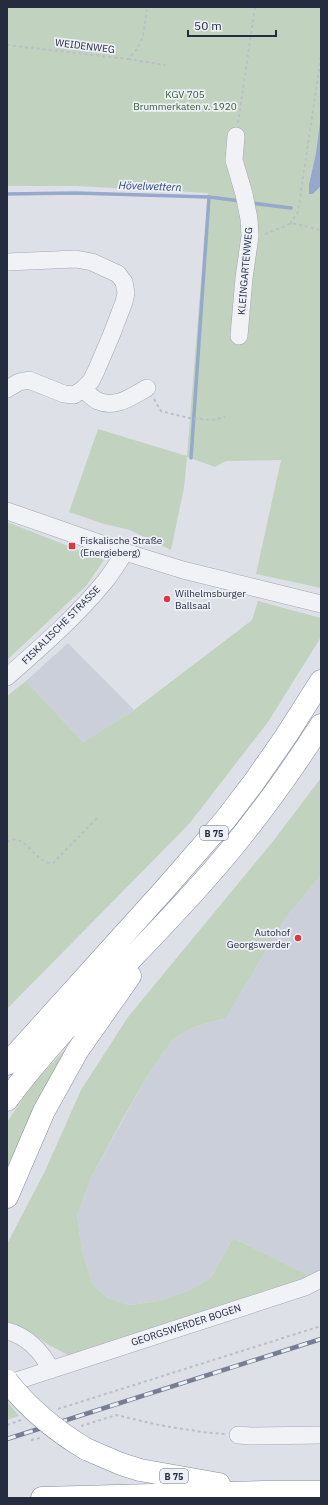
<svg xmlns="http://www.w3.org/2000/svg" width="328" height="1505" viewBox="0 0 328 1505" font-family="'IBM Plex Sans',sans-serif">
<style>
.built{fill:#cbcfda}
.green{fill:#c1d3be}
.water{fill:#96a9cb}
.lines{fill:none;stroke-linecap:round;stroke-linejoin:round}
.stream{stroke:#96a9cb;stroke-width:3.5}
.minor-casing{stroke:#a3a6b2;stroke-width:18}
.highway-casing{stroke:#848ca0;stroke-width:23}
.path{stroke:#bbbfc7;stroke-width:2;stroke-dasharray:3 3;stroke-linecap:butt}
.minor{stroke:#f0f2f6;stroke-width:17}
.highway{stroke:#fff;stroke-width:22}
.rail-casing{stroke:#767e93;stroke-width:4.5}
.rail{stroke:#edf0f6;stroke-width:3;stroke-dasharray:9;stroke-linecap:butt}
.highway-bridge-casing{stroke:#848ca0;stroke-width:23;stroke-linecap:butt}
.highway-bridge{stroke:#fff;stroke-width:22}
.poi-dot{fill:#d63a3f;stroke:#edf0f6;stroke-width:1.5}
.labels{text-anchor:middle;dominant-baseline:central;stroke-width:3.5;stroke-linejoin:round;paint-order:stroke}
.shield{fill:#edf0f6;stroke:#626777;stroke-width:1}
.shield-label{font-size:9px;font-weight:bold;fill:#262c40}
.street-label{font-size:10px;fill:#262c40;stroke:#edf0f6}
.park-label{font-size:10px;fill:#355c32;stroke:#edf0f6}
.poi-label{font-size:10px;fill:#262c40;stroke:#edf0f6;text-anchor:start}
.water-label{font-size:11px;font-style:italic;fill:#2e4676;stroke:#edf0f6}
</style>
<rect width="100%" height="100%" fill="#dee0e8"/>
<path class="built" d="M68,643L134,710L83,742L26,681Z
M321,875V1272L312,1277L233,1238L211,1278L188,1291L158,1301L129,1305L108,1298L93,1285L82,1251L77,1215L91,1178L146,1078L173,1039L194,1027L226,1018L285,919Z"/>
<path class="green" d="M7,7H321V114L316,153L309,184L313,194L321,186V588L256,574L281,460L226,461L215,467L187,457L184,488L171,550L130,530L104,524L69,512L98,429L187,456L208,193L76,186H7Z
M7,522L104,560L86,586L7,660Z
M258,601L321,618V637L268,722L189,824L7,1009V696L26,681L83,742L134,710L252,620Z
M321,778V875L285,919L226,1018L194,1027L173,1039L146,1078L120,1124L91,1178L77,1215L82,1251L93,1285L108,1298L129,1305L158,1301L188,1291L211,1278L233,1238L310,1276L68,1355L49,1345L26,1330L7,1327V1244L45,1171L81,1090L128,1017L274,840Z
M78,1036L7,1185V1122L34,1082Z
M7,1401L19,1416L7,1420Z"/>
<path class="water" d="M321,114V186L313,194H309V184L316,153Z"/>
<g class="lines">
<path class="stream" d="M7,194L76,193L209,197L241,201
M251,203L291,208
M191,458L209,197"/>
<defs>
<path id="minor" d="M236,136L234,160L244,194L249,219L250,236L244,278L239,336
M7,262L76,259L92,262L118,274L124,282L126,293L124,302L111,336L96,371L91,381L83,389L74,395L64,394L29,380L19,382L7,389
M83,389C88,393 93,399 98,401C116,409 132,396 147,388
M7,511L125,552L183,570L321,604
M7,677C41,647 77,616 106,580C113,571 119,561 125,552
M7,1331C27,1336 42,1352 51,1370
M7,1384L305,1287L321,1279
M238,1435L251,1436L321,1435"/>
<path id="highway" d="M7,1064L164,890L225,820L254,782L286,736L321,681
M7,1100C26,1073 49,1048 71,1023C111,979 153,937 193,893C241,841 283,784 321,725
M7,1197L44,1111L78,1050L130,976
M86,1449L121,1464L140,1470L219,1484
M42,1498L265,1492H321"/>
</defs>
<use href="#minor" class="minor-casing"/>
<use href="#highway" class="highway-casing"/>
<path class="path" d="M7,45L128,59C145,43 144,30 147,7
M128,59L165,65
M238,123L255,7
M290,224L298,212L321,56
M265,234L290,224H296L321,230
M154,399L161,411L172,414L189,418L213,420L225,417
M7,842C22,832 32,855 44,861C46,863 50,863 53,863L98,817
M58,1409L321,1326
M7,1425L21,1420
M81,1426L116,1415L159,1425L202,1432L225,1434
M31,1440L40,1438"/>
<use href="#minor" class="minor"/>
<use href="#highway" class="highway"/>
<defs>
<path id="rail" d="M7,1439L321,1339"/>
</defs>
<use href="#rail" class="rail-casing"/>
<use href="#rail" class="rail"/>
<defs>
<path id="highway-bridge" d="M7,1381C29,1409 56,1431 86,1449"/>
</defs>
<use href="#highway-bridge" class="highway-bridge-casing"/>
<use href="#highway-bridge" class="highway-bridge"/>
</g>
<g class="poi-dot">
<rect x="68" y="542" width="8" height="8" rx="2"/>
<circle cx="167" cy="599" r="4"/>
<circle cx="298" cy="938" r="4"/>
</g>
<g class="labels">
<g class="shield">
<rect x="200" y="826" width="28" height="14" rx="3"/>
<rect x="160" y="1469" width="28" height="14" rx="3"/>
</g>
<g class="shield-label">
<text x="214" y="833">B 75</text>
<text x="174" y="1476">B 75</text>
</g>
<g class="street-label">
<text transform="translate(85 46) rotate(7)">WEIDENWEG</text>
<text transform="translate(245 271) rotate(-85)">KLEINGARTENWEG</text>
<text transform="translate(61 625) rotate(-45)">FISKALISCHE STRASSE</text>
<text transform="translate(186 1325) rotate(-18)">GEORGSWERDER BOGEN</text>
</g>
<g class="park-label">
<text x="185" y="94">KGV 705<tspan x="185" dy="12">Brummerkaten v. 1920</tspan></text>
</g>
<g class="poi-label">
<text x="80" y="540">Fiskalische Straße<tspan x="80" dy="12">(Energieberg)</tspan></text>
<text x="175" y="593">Wilhelmsburger<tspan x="175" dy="12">Ballsaal</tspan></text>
<text x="290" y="932" text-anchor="end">Autohof<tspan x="290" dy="12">Georgswerder</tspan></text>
</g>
<g class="water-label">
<text transform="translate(150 186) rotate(2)">Hövelwettern</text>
</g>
</g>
<rect width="328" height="1505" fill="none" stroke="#262c40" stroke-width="16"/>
<path d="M188 30v6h88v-6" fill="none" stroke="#262c40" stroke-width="2"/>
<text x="194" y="30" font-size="12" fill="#262c40" stroke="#edf0f6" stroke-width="3" paint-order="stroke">50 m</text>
</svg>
